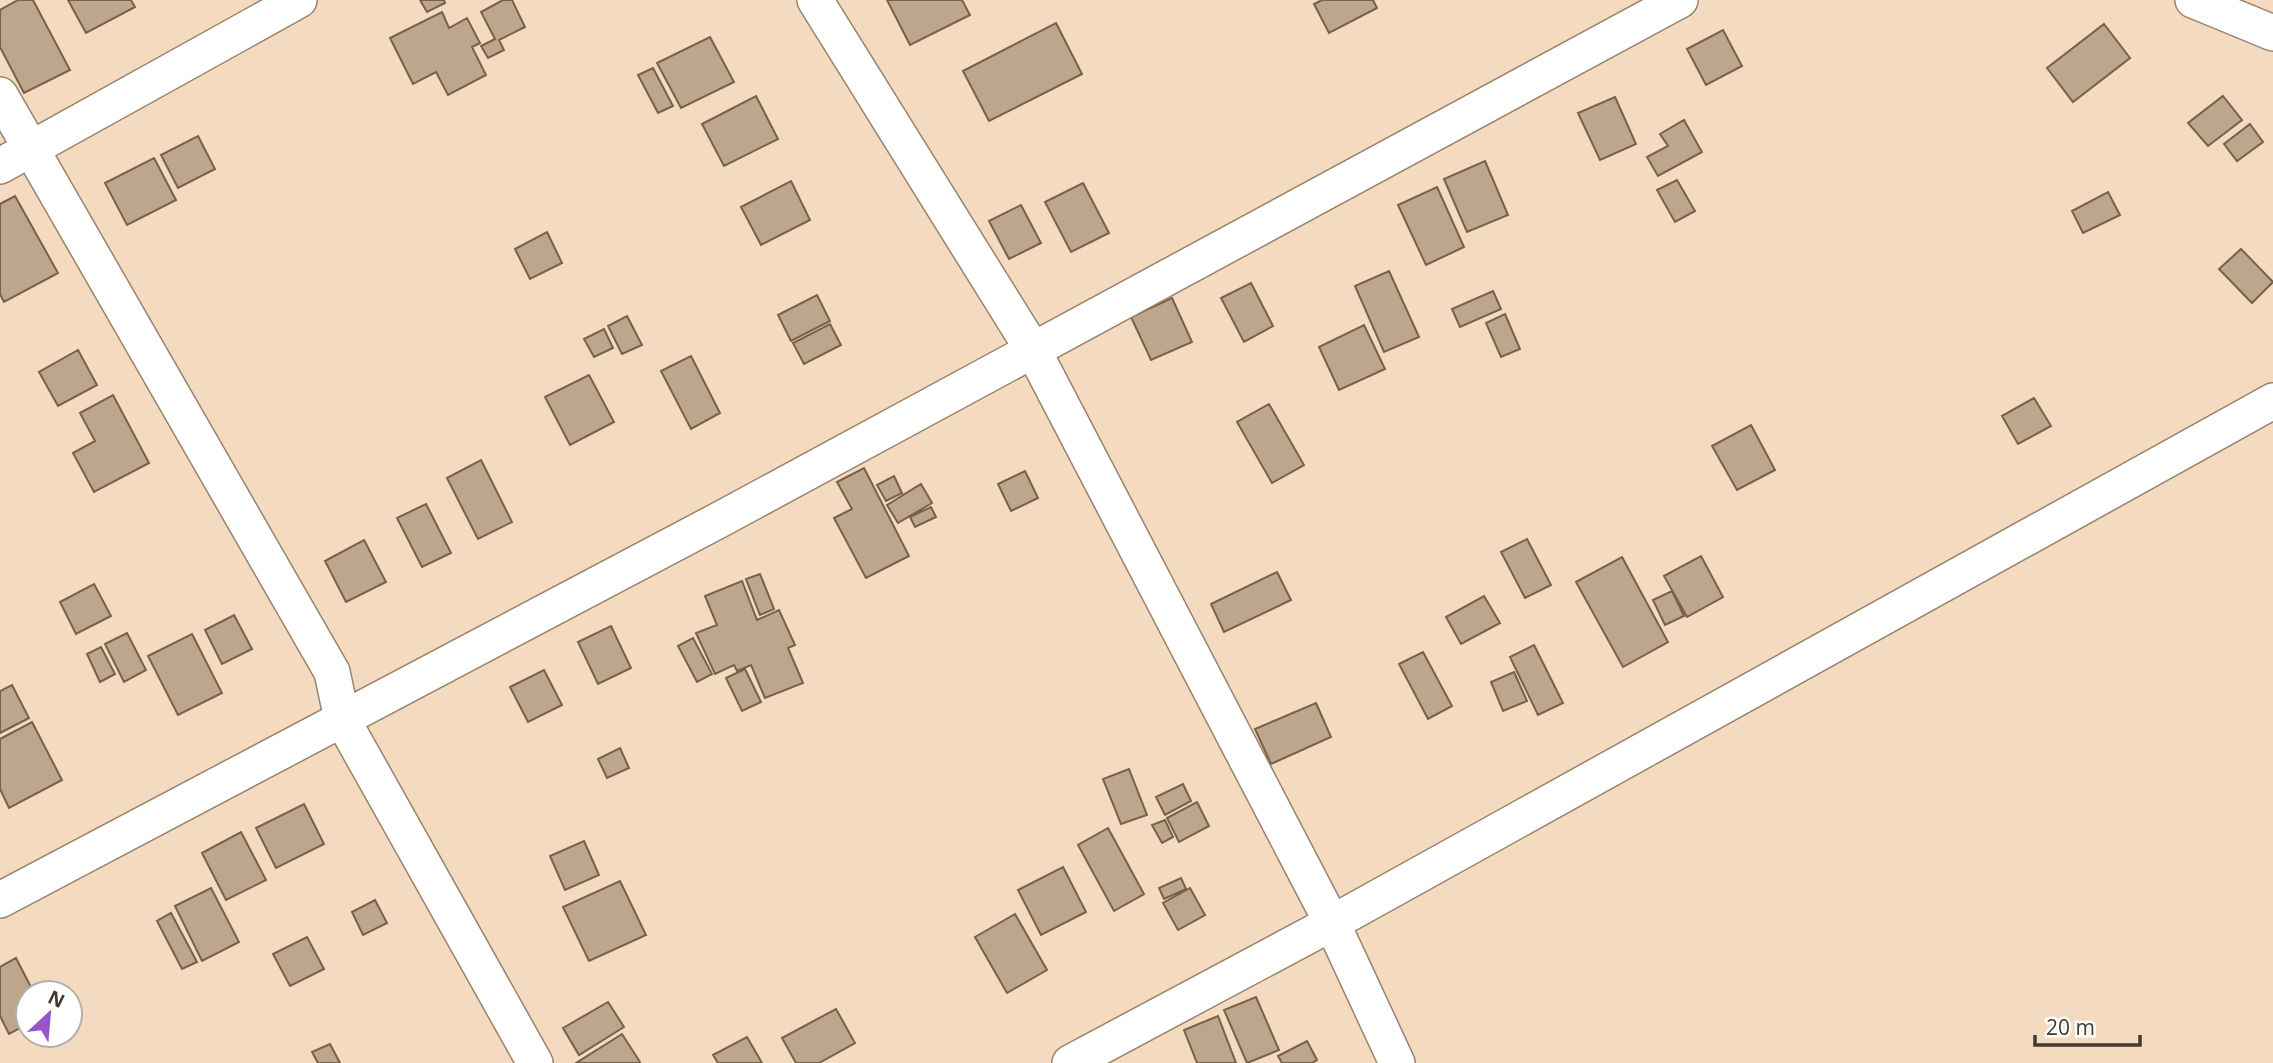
<svg xmlns="http://www.w3.org/2000/svg" width="2273" height="1063" viewBox="0 0 2273 1063" font-family="'Open Sans',sans-serif">
<style>
.building{fill:#bda68b;stroke:#776149;stroke-width:2}
.lines{fill:none;stroke-linecap:round;stroke-linejoin:round}
.street-casing{stroke:#99836a;stroke-width:38}
.street{stroke:#fff;stroke-width:35}
</style>
<rect width="100%" height="100%" fill="#f4dbc0"/>
<path class="building" d="M18,0H33L70,70L24,93L0,47V10Z
M68,0H131L135,7L86,33Z
M420,0H444L445,3L427,12Z
M503,0H512L525,27L499,40L504,50L488,58L481,46L495,39L481,12Z
M887,0H962L970,15L910,45Z
M1322,0H1373L1377,8L1329,33L1314,4Z
M442,12L449,28L467,18L480,43L472,47L486,75L448,95L436,72L413,84L390,38Z
M1056,23L1082,74L989,121L963,71Z
M2104,24L2130,58L2073,102L2047,68Z
M1723,30L1742,66L1706,85L1687,49Z
M710,37L734,82L681,108L657,63Z
M653,68L673,106L658,113L638,75Z
M756,96L778,139L724,166L702,124Z
M2223,96L2242,120L2208,146L2188,123Z
M1615,97L1636,144L1600,160L1578,113Z
M1684,120L1702,152L1658,176L1647,157L1668,146L1660,134Z
M2250,124L2263,142L2237,161L2224,144Z
M198,136L215,169L178,188L161,155Z
M154,158L176,200L127,225L105,183Z
M1485,161L1508,215L1467,232L1444,179Z
M1677,180L1695,211L1675,222L1657,190Z
M791,181L810,220L761,245L741,207Z
M1083,183L1109,233L1071,252L1045,202Z
M1437,187L1464,247L1426,265L1398,205Z
M2108,192L2120,215L2083,233L2072,211Z
M15,196L58,273L4,302L0,294V204Z
M1021,205L1041,243L1009,259L989,221Z
M547,232L562,263L530,279L515,249Z
M2241,249L2273,282L2252,303L2219,269Z
M1389,271L1419,337L1384,352L1355,286Z
M1251,283L1273,326L1244,342L1221,298Z
M1493,291L1501,309L1460,327L1452,309Z
M817,295L830,321L791,341L778,315Z
M1172,298L1192,342L1151,360L1131,317Z
M1505,314L1520,349L1501,357L1486,323Z
M627,316L642,345L622,354L608,326Z
M830,324L841,345L804,364L793,343Z
M1364,325L1385,369L1339,390L1319,347Z
M604,329L613,348L594,357L584,339Z
M78,350L97,385L58,406L39,372Z
M691,356L720,413L691,429L661,371Z
M589,375L614,422L570,445L545,397Z
M113,395L149,463L94,492L73,453L95,441L80,413Z
M2034,398L2051,426L2018,444L2002,416Z
M1269,404L1304,465L1272,483L1237,422Z
M1751,425L1775,470L1737,490L1712,446Z
M481,460L512,522L478,539L447,478Z
M864,468L909,556L866,578L834,518L852,509L837,482Z
M1025,471L1038,498L1011,511L998,484Z
M894,476L902,493L886,501L877,485Z
M921,484L932,503L898,523L887,505Z
M426,504L451,553L422,567L397,518Z
M931,507L936,517L915,527L910,517Z
M1527,539L1551,585L1525,598L1501,552Z
M364,540L386,582L346,602L325,561Z
M1701,556L1723,597L1687,617L1664,576Z
M1622,557L1668,642L1623,667L1576,582Z
M1277,572L1291,600L1224,632L1211,604Z
M760,574L774,609L760,615L746,579Z
M742,581L757,620L779,610L795,645L788,648L803,683L765,698L751,665L737,671L734,665L715,674L696,633L717,625L705,596Z
M94,584L111,616L76,634L60,602Z
M1672,591L1684,616L1665,625L1653,600Z
M1484,596L1500,623L1461,644L1446,617Z
M234,615L252,649L222,664L205,630Z
M611,626L631,668L598,684L578,642Z
M127,633L146,670L124,682L105,644Z
M192,634L222,693L178,715L148,656Z
M693,638L712,674L697,682L678,646Z
M1534,645L1563,703L1538,715L1510,657Z
M101,647L115,674L100,682L87,654Z
M1423,652L1452,706L1428,719L1399,664Z
M745,669L761,702L742,711L726,678Z
M544,670L562,705L528,722L510,687Z
M1514,672L1527,701L1503,711L1491,682Z
M12,685L29,718L0,733V691Z
M1316,703L1331,737L1271,764L1255,729Z
M32,722L62,780L9,808L0,789V739Z
M620,748L629,768L607,778L598,759Z
M1129,769L1147,815L1121,824L1103,779Z
M1183,784L1191,801L1165,815L1156,797Z
M1197,802L1209,826L1179,842L1167,818Z
M304,804L324,844L276,868L256,828Z
M1165,820L1173,837L1162,843L1152,825Z
M1108,828L1144,894L1114,911L1078,845Z
M241,832L266,880L226,900L202,853Z
M584,841L599,875L565,890L550,856Z
M1063,867L1086,912L1041,935L1018,890Z
M1181,878L1186,889L1164,899L1159,888Z
M620,881L646,935L589,961L563,907Z
M211,888L239,942L202,961L175,906Z
M1190,888L1205,915L1178,930L1163,903Z
M375,900L387,923L363,935L352,912Z
M171,913L197,962L182,969L157,921Z
M1015,914L1047,970L1007,993L975,937Z
M307,937L324,969L290,986L273,954Z
M16,958L34,993H28V1024L9,1034L0,1016V967Z
M1256,997L1279,1050L1247,1063L1224,1010Z
M608,1002L624,1027L579,1055L563,1028Z
M836,1009L855,1043L819,1063H796L782,1038Z
M1218,1016L1236,1063H1197L1184,1030Z
M622,1034L640,1062L638,1063H576Z
M747,1037L762,1063H718L713,1055Z
M1307,1041L1317,1060L1312,1063H1282L1278,1056Z
M330,1044L340,1063H318L312,1052Z"/>
<g class="lines">
<defs>
<path id="street" d="M815,0L1033,350L1332,923L1397,1063
M2193,0L2273,33
M0,95L332,672L342,719L535,1063
M0,166L299,0
M0,900L721,519L1680,0
M1070,1063L1332,923L2273,401"/>
</defs>
<use href="#street" class="street-casing"/>
<use href="#street" class="street"/>
</g>
<g transform="translate(49 1014) rotate(26)"><circle r="33" fill="#ffffff" stroke="#b4b0ab" stroke-width="2"/>
<path d="M0-5L12 26L0 18L-12 26Z" fill="#9555ca"/>
<text y="-10" font-size="19" font-weight="bold" text-anchor="middle" fill="#43392e">N</text>
</g>
<path d="M2035 1035v10h105v-10" fill="none" stroke="#43392e" stroke-width="3.5"/>
<text x="2046" y="1035" font-size="21" fill="#43392e" stroke="#ffffff" stroke-width="5" paint-order="stroke">20 m</text>
</svg>
